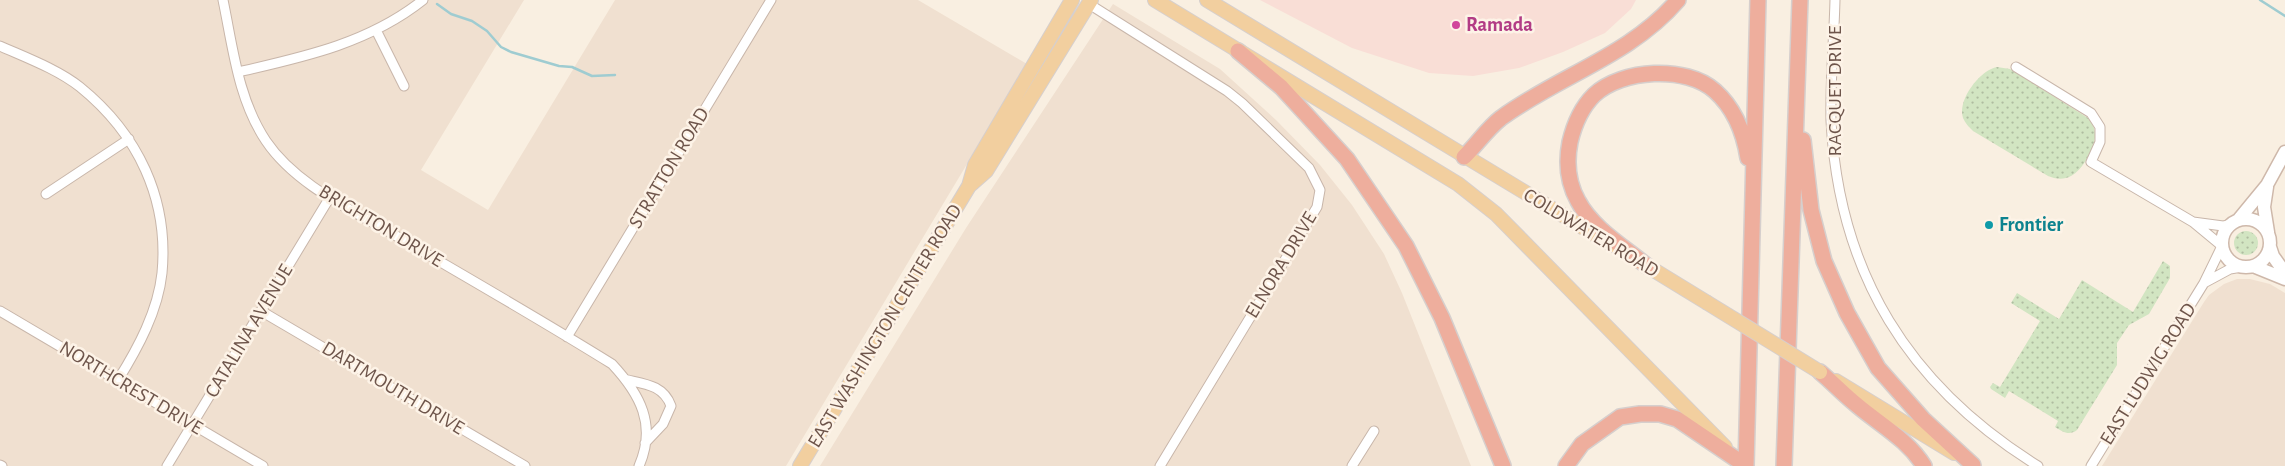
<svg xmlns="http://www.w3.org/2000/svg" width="2285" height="466" viewBox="0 0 2285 466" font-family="'Alegreya Sans',sans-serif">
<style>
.residential{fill:#f0e0d0}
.commercial{fill:#f9ded6}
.grass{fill:url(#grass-dots)}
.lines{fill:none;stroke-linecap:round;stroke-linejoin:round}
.stream{stroke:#9fccd1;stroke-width:2.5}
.minor-casing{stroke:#c8b6aa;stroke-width:11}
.secondary-casing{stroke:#ceb8aa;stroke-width:15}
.primary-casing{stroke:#d6cfcd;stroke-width:16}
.motorway-casing{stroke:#d6cfcd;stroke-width:18}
.minor{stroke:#fff;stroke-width:9}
.secondary{stroke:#fff;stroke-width:12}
.primary{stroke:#f2cf9f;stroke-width:14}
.motorway{stroke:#eeae9d;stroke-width:15}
.primary-bridge-casing{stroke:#d6cfcd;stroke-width:16;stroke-linecap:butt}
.primary-bridge{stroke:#f2cf9f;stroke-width:14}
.hotel-dot{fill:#d1479c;stroke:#fdf3e7;stroke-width:2}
.culture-dot{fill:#0f9aa8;stroke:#fdf3e7;stroke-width:2}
.labels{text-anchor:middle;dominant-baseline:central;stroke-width:5;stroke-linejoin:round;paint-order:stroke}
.hotel-label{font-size:20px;font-weight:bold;fill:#b23c85;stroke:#fdf3e7;text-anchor:start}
.street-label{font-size:20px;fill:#6e554b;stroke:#fdf3e7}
.culture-label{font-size:20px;font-weight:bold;fill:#0d838f;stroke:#fdf3e7;text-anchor:start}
</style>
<defs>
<pattern id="grass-dots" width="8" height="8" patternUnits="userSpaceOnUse" patternTransform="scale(1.25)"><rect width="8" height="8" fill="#d2e5c2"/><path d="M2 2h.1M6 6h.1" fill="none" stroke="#afbca0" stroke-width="1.8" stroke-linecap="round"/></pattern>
</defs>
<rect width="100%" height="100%" fill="#f9efe1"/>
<path class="residential" d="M0,0H524L421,170L488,210L615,0H918L1027,64L786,466H0Z
M1113,4L1220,69L1276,120L1320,165L1352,205L1384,254L1402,293L1471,466H820L966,228Z
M2237,279H2250L2270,284L2285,293V466H2102L2204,302L2209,295L2224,284Z"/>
<path class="commercial" d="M1260,0H1636L1631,9L1605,33L1563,52L1519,68L1473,76L1429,73L1352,48Z"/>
<path class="grass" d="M1997,67L2010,69L2088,118C2091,122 2094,126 2095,132C2097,145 2083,170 2071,176C2064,180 2055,179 2048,176L1973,131C1969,127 1965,123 1963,118C1957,100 1980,70 1997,67Z
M2234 243a12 12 0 1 1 24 0a12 12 0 1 1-24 0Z
M2163,261L2170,266V278L2149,314L2129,325L2117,343V365L2077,430C2069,436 2063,432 2055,427L2058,421L2009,391L2005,398L1991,389L1990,387L1993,383L2000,387L2040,321L2011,303L2017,293L2059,319L2082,280L2133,312Z"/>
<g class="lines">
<path class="stream" d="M2260,0L2285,16
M437,4L451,14L472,21L487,31L501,47L511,52L559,66L572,67L592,76L615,75"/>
<defs>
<path id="minor" d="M223,0C233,48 238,99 266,141C297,187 357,212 403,240C473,281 543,321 612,364C640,394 657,425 639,466
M1835,0C1834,40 1830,81 1831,121C1839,274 1909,386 2038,466
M1089,4L1227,91L1242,103L1309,168L1320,190L1317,207L1160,466
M376,30L404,86
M0,46C27,58 57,69 80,87C138,134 169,199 162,273C158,311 138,348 118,380
M2016,67L2091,113L2100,127V142L2091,162L2193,222
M238,72C304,57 369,43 423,0
M46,194L129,139
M2231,224L2223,226L2193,222L2222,246L2204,283L2230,269L2242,267
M0,311L263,466
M261,311L525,466
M567,337L771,0
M628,380C646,384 664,386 671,406L663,424L645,443
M0,465L2,466
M167,466L330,197
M1352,466L1374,431
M2091,466L2204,283"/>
<path id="secondary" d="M2267,187L2264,207L2268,232
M2222 243a24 24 0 1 1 48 0a24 24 0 1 1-48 0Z
M2239,219L2267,185L2285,152
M2270,247L2273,256L2285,273
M2253,266L2285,279"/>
<path id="primary" d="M1155,0L1458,184L1496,214L1725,447
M1207,0L1612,245
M969,186L986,171L1091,0
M1639,261L1706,302
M1836,381L1954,453
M800,466L969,186L975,165L1072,0"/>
<path id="motorway" d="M1238,51L1281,87L1347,159L1406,246L1442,318L1503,466
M1803,140L1811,210L1824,261L1847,313L1878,368L1923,419L1973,465
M1464,157C1476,145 1488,128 1501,118C1560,75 1630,56 1678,0
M1647,266C1624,247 1592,228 1578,201C1568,183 1566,162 1570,142C1574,125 1582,107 1594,95C1622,69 1686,65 1715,91C1734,108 1744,133 1748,158
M1820,372C1833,383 1845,396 1858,406C1882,426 1908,440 1924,466
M1566,466L1582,444L1620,417L1640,414H1660L1677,419L1736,459
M1746,466L1758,0
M1784,466L1800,0"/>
</defs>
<use href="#minor" class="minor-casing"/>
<use href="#secondary" class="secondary-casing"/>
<use href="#primary" class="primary-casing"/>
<use href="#motorway" class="motorway-casing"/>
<use href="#minor" class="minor"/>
<use href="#secondary" class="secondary"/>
<use href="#primary" class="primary"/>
<use href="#motorway" class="motorway"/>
<defs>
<path id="primary-bridge" d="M1706,302L1820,372"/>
</defs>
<use href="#primary-bridge" class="primary-bridge-casing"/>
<use href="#primary-bridge" class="primary-bridge"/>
</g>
<circle class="hotel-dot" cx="1456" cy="25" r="5"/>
<circle class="culture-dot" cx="1989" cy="225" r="5"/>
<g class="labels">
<g class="hotel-label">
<text x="1466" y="25">Ramada</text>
</g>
<g class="street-label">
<text transform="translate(1835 91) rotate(-90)">RACQUET DRIVE</text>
<text transform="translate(669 168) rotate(-59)">STRATTON ROAD</text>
<text transform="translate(381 226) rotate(31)">BRIGHTON DRIVE</text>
<text transform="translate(1591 233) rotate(31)">COLDWATER ROAD</text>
<text transform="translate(1281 265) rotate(-59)">ELNORA DRIVE</text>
<text transform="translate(885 326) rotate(-59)">EAST WASHINGTON CENTER ROAD</text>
<text transform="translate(249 331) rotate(-59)">CATALINA AVENUE</text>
<text transform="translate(2148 374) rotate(-58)">EAST LUDWIG ROAD</text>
<text transform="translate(131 388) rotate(31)">NORTHCREST DRIVE</text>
<text transform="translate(393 388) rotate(31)">DARTMOUTH DRIVE</text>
</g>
<g class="culture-label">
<text x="1999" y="225">Frontier</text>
</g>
</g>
</svg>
